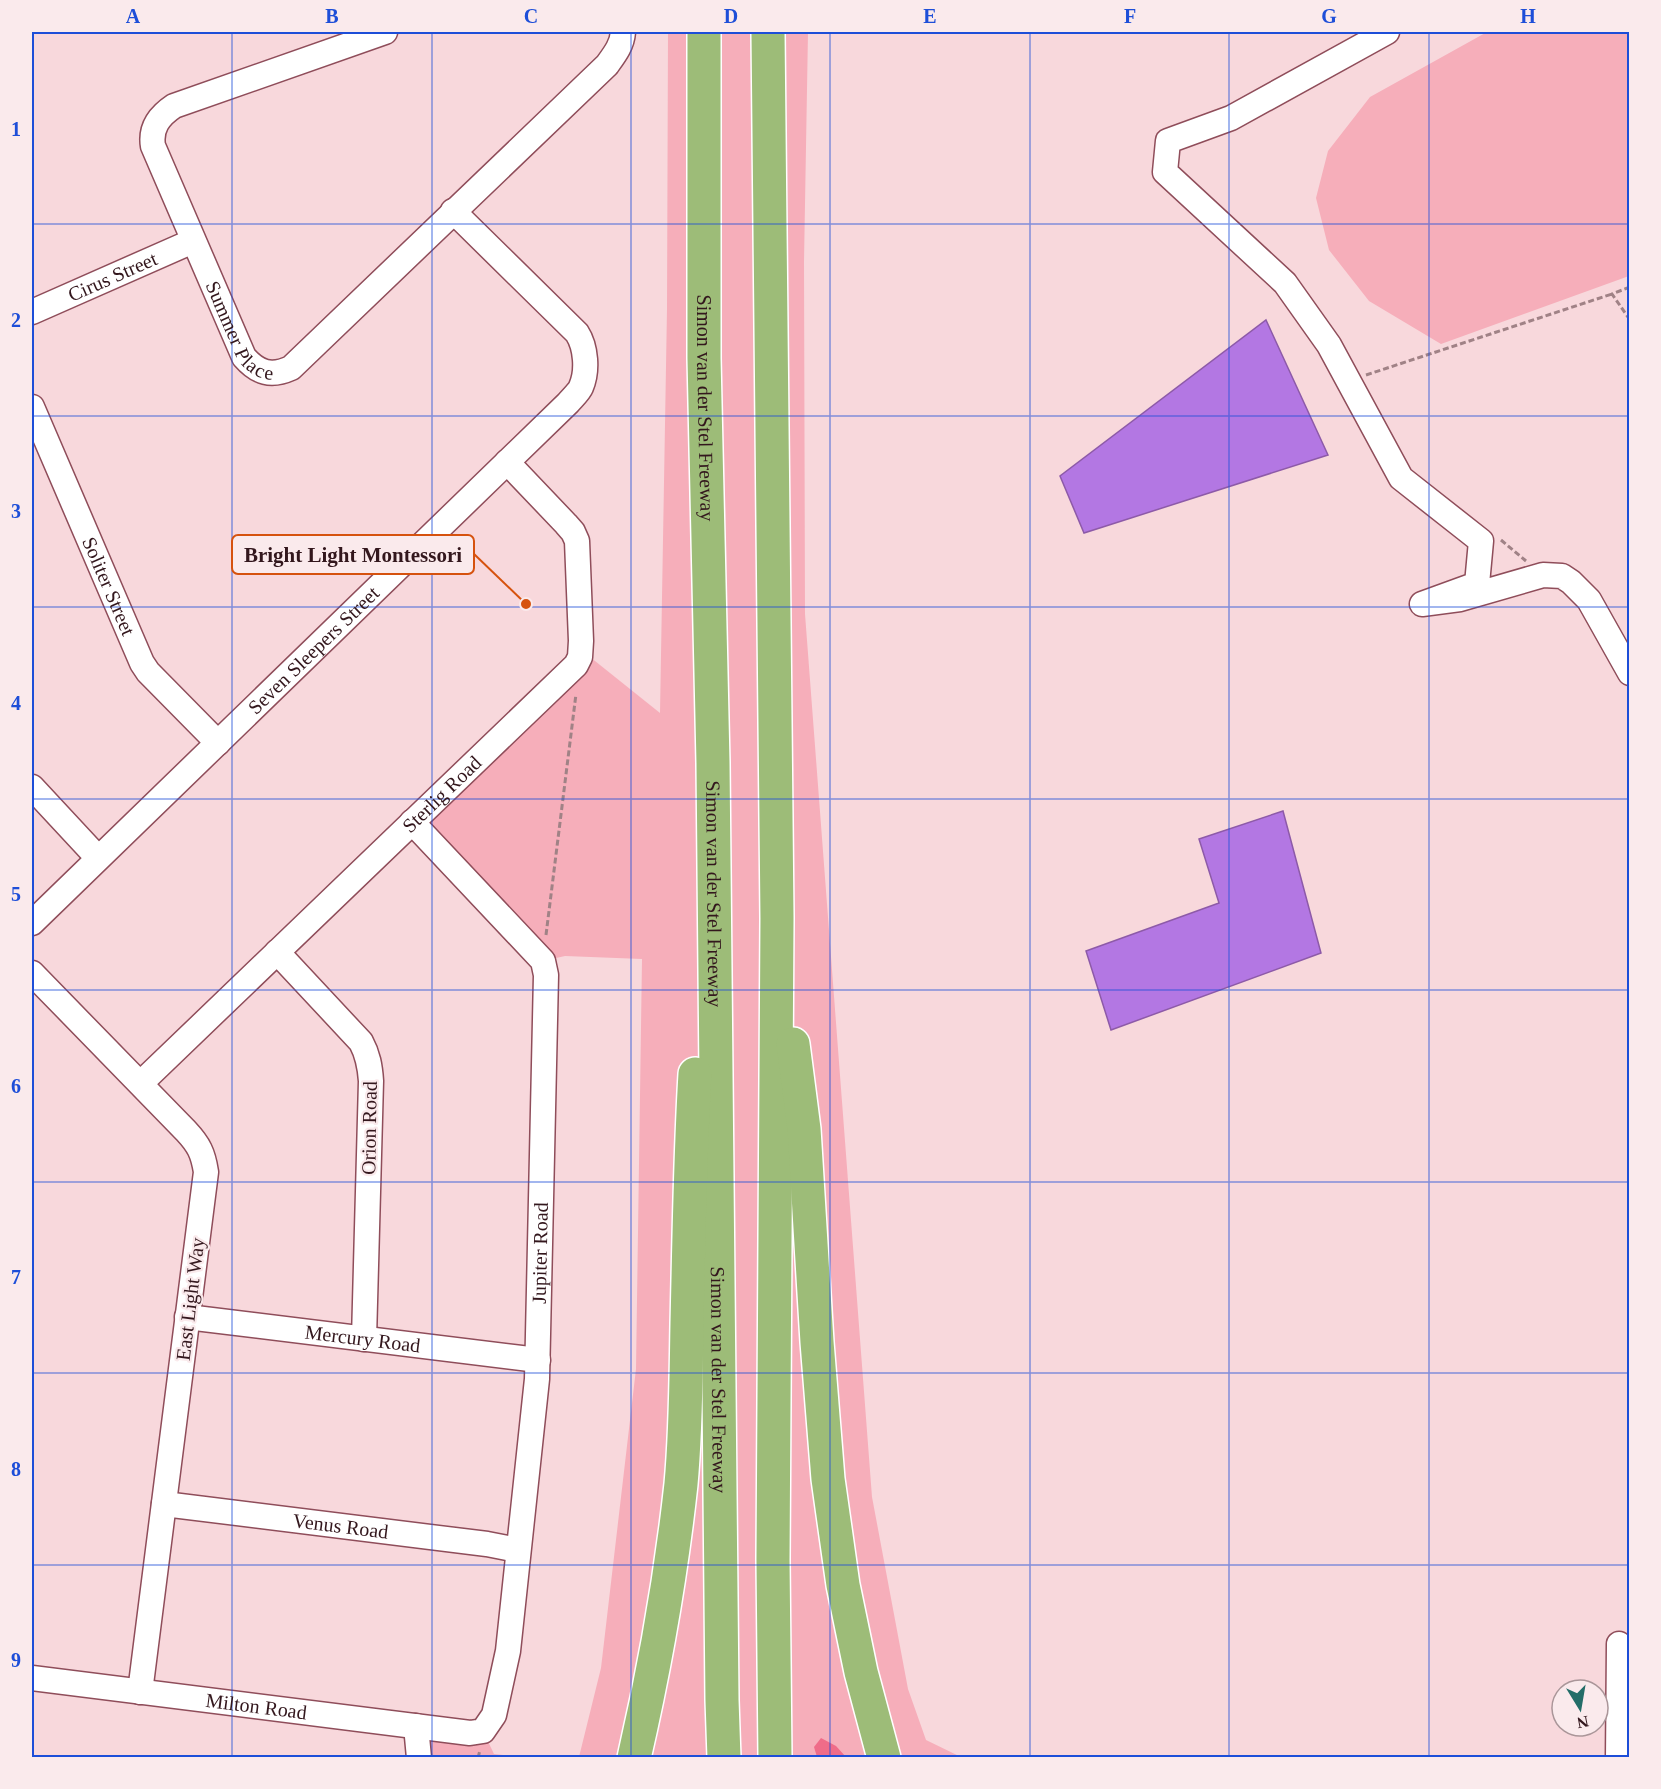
<svg xmlns="http://www.w3.org/2000/svg" width="1661" height="1789" viewBox="0 0 1661 1789" font-family="'Times New Roman',serif">
<style>
.green{fill:#f6aeba}
.forest{fill:#ef6c89}
.water{fill:#b377e3;stroke:#8d5aa8;stroke-width:1.5}
.lines{fill:none;stroke-linecap:round;stroke-linejoin:round}
.minor-casing{stroke:#8f4d5a;stroke-width:27}
.highway-casing{stroke:#fff;stroke-width:36}
.path{stroke:#a08286;stroke-width:3;stroke-dasharray:6 3;stroke-linecap:butt}
.minor{stroke:#fff;stroke-width:24}
.highway{stroke:#9dbc78;stroke-width:33}
.grid{fill:none;stroke:#1d4ed8;stroke-width:1.5;stroke-opacity:0.55}
.labels{text-anchor:middle;dominant-baseline:central;stroke-width:4.5;stroke-linejoin:round;paint-order:stroke}
.street-label{font-size:20px;fill:#33171d;stroke:#faeaec}
.leader{fill:none;stroke:#d6520e;stroke-width:2}
.callout-dot{fill:#d6520e;stroke:#faeaec;stroke-width:2}
.callout{fill:#faeaec;stroke:#d6520e;stroke-width:2}
.callout-label{font-size:21px;text-anchor:middle;font-weight:bold;fill:#33171d}
.neatline{fill:none;stroke:#1d4ed8;stroke-width:2}
.grid-label{font-size:20px;text-anchor:middle;font-weight:bold;fill:#1d4ed8}
</style>
<rect width="100%" height="100%" fill="#f8d8dc"/>
<path class="green" d="M668,32H808L804,262L805,614L872,1497L908,1689L926,1740L961,1757H579L601,1668L636,1369L642,959L565,956L543,961L412,822L590,657L660,713L667,309Z
M1487,32H1629V276L1441,344L1369,301L1329,250L1316,198L1328,151L1370,97Z
M416,1726L483,1731L494,1754L520,1757H419Z"/>
<path class="forest" d="M821,1738L836,1746L846,1757H817L814,1747Z"/>
<path class="water" d="M1266,320L1328,455L1084,533L1060,476Z
M1283,811L1321,953L1111,1030L1086,951L1219,903L1199,839Z"/>
<g class="lines">
<defs>
<g id="minor">
<path id="s1" d="M385,32L174,106C159,116 150,128 153,146L244,357C258,373 271,377 291,368L607,65C615,54 622,45 623,32"/>
<path d="M1387,32L1231,118L1168,141L1165,172L1285,283L1329,345L1401,478L1481,541L1477,584L1422,604L1460,599L1543,575L1562,576L1571,582L1589,600L1630,673"/>
<path id="s2" d="M32,312L193,241"/>
<path id="s3" d="M32,407L142,663L148,672L218,743"/>
<path d="M32,787L98,858"/>
<path id="s4" d="M32,923L568,403C572,398 579,392 581,387C588,371 586,347 577,333L453,211"/>
<path d="M277,952L361,1042C368,1055 370,1066 371,1081L364,1339"/>
<path d="M32,973L186,1131C199,1145 203,1153 206,1172L140,1692"/>
<path id="s5" d="M141,1083L576,665L580,657L581,641L577,541L573,532L566,524L507,462"/>
<path id="s6" d="M187,1317L538,1360"/>
<path id="s7" d="M164,1504L487,1544L518,1550"/>
<path id="s8" d="M32,1678L470,1733L483,1731L494,1715L508,1651L537,1379L546,975L543,961L412,822"/>
<path d="M416,1726L419,1758"/>
<path d="M1618,1758L1619,1644"/>
</g>
<g id="highway">
<path id="s9" d="M704,32V358L713,763L722,1700L724,1758"/>
<path d="M768,32L777,918L773,1560L775,1758"/>
<path d="M793,1044L804,1129L817,1342L828,1479L843,1585L861,1672L884,1758"/>
<path d="M634,1758C655,1667 671,1576 681,1484C686,1431 686,1377 687,1324C689,1241 690,1157 695,1074"/>
</g>
</defs>
<use href="#minor" class="minor-casing"/>
<use href="#highway" class="highway-casing"/>
<path class="path" d="M1630,287L1612,294L1630,320
M1366,375L1612,294
M1501,540L1526,561
M546,935L576,694
M478,1758L480,1750"/>
<use href="#minor" class="minor"/>
<use href="#highway" class="highway"/>
</g>
<path class="grid" d="M232,32V1758M432,32V1758M631,32V1758M830,32V1758M1030,32V1758M1229,32V1758M1429,32V1758M32,224H1630M32,416H1630M32,607H1630M32,799H1630M32,990H1630M32,1182H1630M32,1373H1630M32,1565H1630"/>
<g class="labels">
<g class="street-label">
<text stroke="none"><textPath href="#s2" startOffset="88">Cirus Street</textPath></text>
<text stroke="none"><textPath href="#s1" startOffset="478">Summer Place</textPath></text>
<text stroke="none"><textPath href="#s9" startOffset="376">Simon van der Stel Freeway</textPath></text>
<text stroke="none"><textPath href="#s3" startOffset="195">Soliter Street</textPath></text>
<text stroke="none"><textPath href="#s4" startOffset="392">Seven Sleepers Street</textPath></text>
<text stroke="none"><textPath href="#s5" startOffset="417">Sterlig Road</textPath></text>
<text stroke="none"><textPath href="#s9" startOffset="862">Simon van der Stel Freeway</textPath></text>
<text transform="translate(369 1128) rotate(-89)">Orion Road</text>
<text stroke="none"><textPath href="#s8" startOffset="939">Jupiter Road</textPath></text>
<text transform="translate(190 1299) rotate(-83)">East Light Way</text>
<text stroke="none"><textPath href="#s6" startOffset="177">Mercury Road</textPath></text>
<text stroke="none"><textPath href="#s9" startOffset="1348">Simon van der Stel Freeway</textPath></text>
<text stroke="none"><textPath href="#s7" startOffset="178">Venus Road</textPath></text>
<text stroke="none"><textPath href="#s8" startOffset="226">Milton Road</textPath></text>
</g>
</g>
<path class="leader" d="M526 604L474 554"/>
<circle class="callout-dot" cx="526" cy="604" r="6"/>
<rect class="callout" x="232" y="535" width="242" height="39" rx="6"/>
<g class="callout-label">
<text x="353" y="562">Bright Light Montessori</text>
</g>
<rect width="1661" height="1789" fill="none" stroke="#faeaec" stroke-width="66"/>
<g transform="translate(1580 1708) rotate(169)"><circle r="28" fill="#faeaec" stroke="#aa9699" stroke-width="1.5"/>
<path d="M0-4.5L10 22L0 15L-10 22Z" fill="#236d68"/>
<text y="-9" font-size="16" font-weight="bold" text-anchor="middle" fill="#33171d">N</text>
</g>
<rect x="33" y="33" width="1595" height="1723" class="neatline"/>
<g class="grid-label">
<text x="133" y="23">A</text>
<text x="332" y="23">B</text>
<text x="531" y="23">C</text>
<text x="731" y="23">D</text>
<text x="930" y="23">E</text>
<text x="1130" y="23">F</text>
<text x="1329" y="23">G</text>
<text x="1528" y="23">H</text>
<text x="16" y="136">1</text>
<text x="16" y="327">2</text>
<text x="16" y="518">3</text>
<text x="16" y="710">4</text>
<text x="16" y="901">5</text>
<text x="16" y="1093">6</text>
<text x="16" y="1284">7</text>
<text x="16" y="1476">8</text>
<text x="16" y="1667">9</text>
</g>
</svg>
